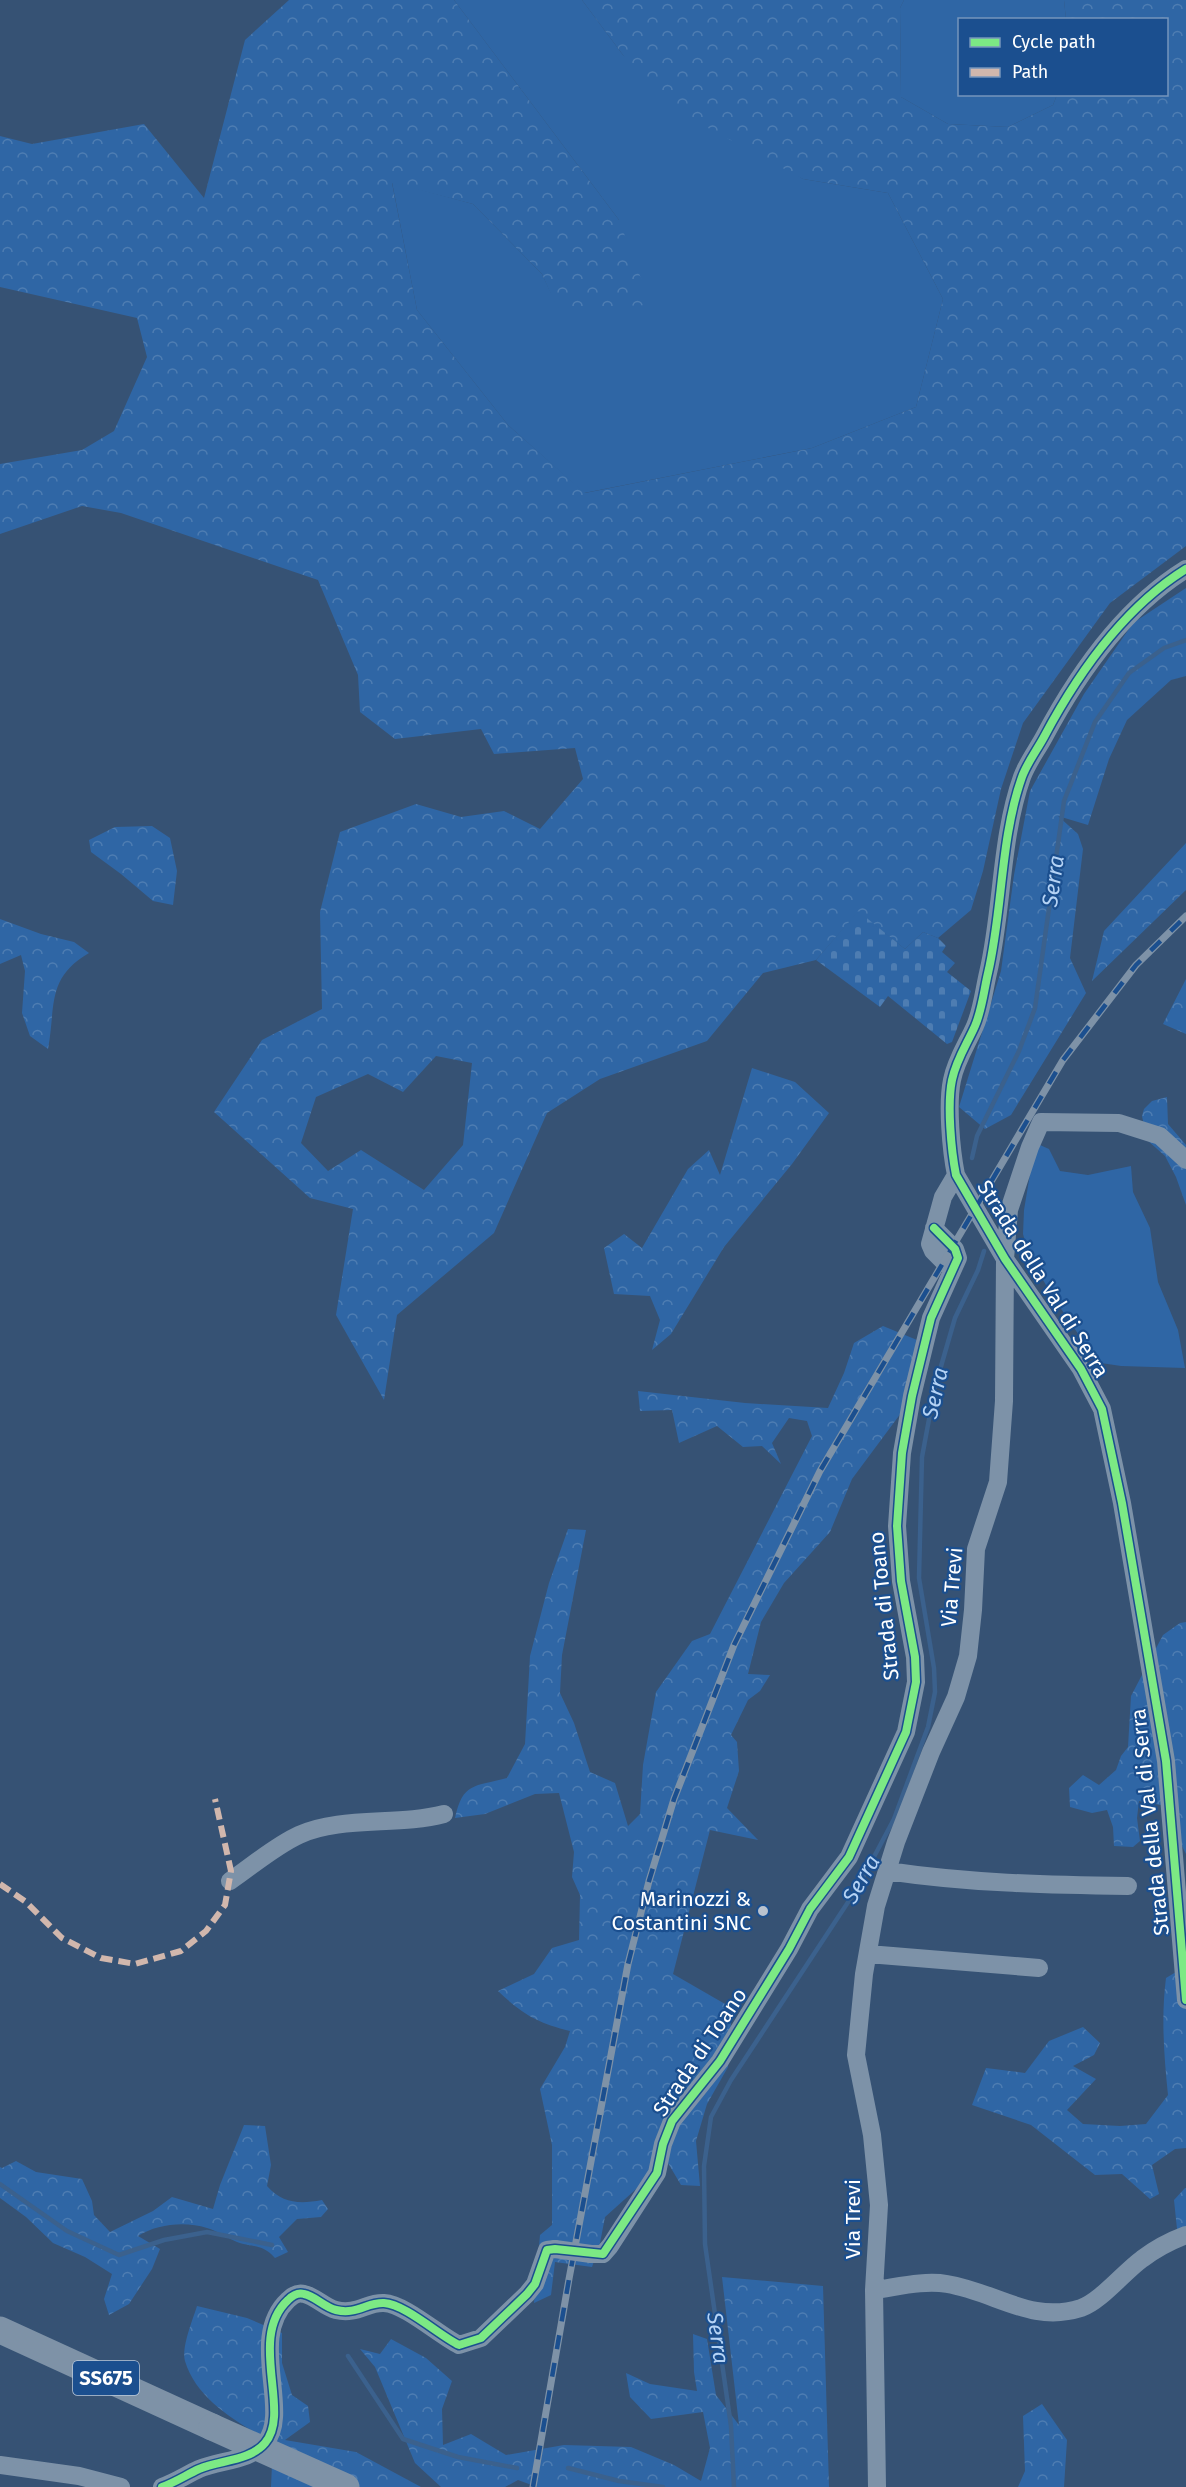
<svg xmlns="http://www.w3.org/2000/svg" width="1186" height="2487" viewBox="0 0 1186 2487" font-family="'Fira Sans',sans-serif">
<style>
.green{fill:#2f66a5}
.forest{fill:url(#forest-crowns);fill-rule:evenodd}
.cemetery{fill:url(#cemetery-stones)}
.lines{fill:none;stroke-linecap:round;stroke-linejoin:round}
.stream{stroke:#3b618d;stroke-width:4.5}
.minor{stroke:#7d92a8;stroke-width:18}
.highway{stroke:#7e92a7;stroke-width:27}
.rail-casing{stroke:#7e92a7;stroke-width:7}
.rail{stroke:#1b4f8f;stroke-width:4.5;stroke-dasharray:14;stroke-linecap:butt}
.minor-bridge{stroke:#7d92a8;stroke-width:18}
.highway-bridge{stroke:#7e92a7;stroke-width:27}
.quiet{stroke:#d1b7ad;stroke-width:6;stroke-dasharray:12 6;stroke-linecap:butt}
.cycleway-casing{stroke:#1b4f8f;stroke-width:11}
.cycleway{stroke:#7ce984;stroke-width:8}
.poi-dot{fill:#b9c2ce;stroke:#1b4f8f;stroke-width:2}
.labels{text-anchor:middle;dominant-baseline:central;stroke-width:4.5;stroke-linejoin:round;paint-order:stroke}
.shield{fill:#1b4f8f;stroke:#bbcadd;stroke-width:1.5}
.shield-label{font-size:20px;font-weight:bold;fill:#fff}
.street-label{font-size:21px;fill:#fff;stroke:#1b4f8f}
.poi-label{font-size:21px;fill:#fff;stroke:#1b4f8f;text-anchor:end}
.water-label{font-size:22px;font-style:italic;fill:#b5d3f5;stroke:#1b4f8f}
</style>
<defs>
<pattern id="forest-crowns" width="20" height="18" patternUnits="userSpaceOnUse" patternTransform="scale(1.5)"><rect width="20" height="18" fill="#2f66a5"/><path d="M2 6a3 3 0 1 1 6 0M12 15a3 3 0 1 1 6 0" fill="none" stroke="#4e7db2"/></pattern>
<pattern id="cemetery-stones" width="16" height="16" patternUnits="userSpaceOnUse" patternTransform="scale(1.5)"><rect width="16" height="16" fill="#2f66a5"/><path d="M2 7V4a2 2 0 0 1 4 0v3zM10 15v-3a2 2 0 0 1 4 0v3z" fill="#4e7db2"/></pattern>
</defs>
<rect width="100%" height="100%" fill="#365274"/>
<path class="green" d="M454,0H582L623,55L803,179L888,193L943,299L916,407L812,448L584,493L508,425L417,310L392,182L473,204L542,274L558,308L619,220Z
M904,0H1064L1066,19L960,20V94L1057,95L1053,105L1008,127L948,124L901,97L900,8Z
M1040,1145L1049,1149L1060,1171L1088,1175L1131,1166L1133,1192L1150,1228L1158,1282L1178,1330L1185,1368L1121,1366L1101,1363L1085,1344L1053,1297L1029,1256L1023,1234L1024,1210L1033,1156Z"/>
<path class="forest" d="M289,0H454L619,220L651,305L557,308L542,274L473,204L392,183L417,310L508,425L585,493L812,448L916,407L943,299L888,193L803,179L682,114L623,55L582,0H904L900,8L901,97L948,124L1008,127L1053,105L1057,95L1166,94V20L1066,19L1064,0H1186V546L1110,603L1023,723L1001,789L983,871L971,910L938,938L923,932L905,949L858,912L816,960L763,973L707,1041L600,1079L547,1113L494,1233L397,1315L384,1400L336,1315L353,1209L310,1198L214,1112L262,1040L322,1009L320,912L340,832L416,804L461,817L504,811L540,829L583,779L575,748L494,754L481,729L395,739L360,712L358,675L318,580L121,513L82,506L0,534V464L82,450L114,431L147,357L137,318L0,287V136L32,144L144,124L204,198L245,40ZM436,1056L472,1063L463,1145L424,1190L361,1150L328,1171L301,1143L316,1097L368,1074L403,1092Z
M1186,588V676L1171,680L1127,720L1109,759L1088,825L1058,816L1078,834L1083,849L1070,958L1086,993L1011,1115L985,1129L959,1107L1001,971L1014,875L1030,791L1084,694L1133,623Z
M152,826L170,838L177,871L173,905L153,901L121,874L91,852L89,840L115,827Z
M1186,843V890L1092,981L1104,931Z
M0,919L41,934L74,942L89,953C46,978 56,1006 48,1049L30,1036L22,1013L25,971L21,955L0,964Z
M1186,979V1034L1163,1024Z
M752,1068L795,1082L829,1113L792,1164L724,1247L671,1334L652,1350L660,1320L650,1296L614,1294L604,1248L624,1234L642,1248L688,1169L709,1150L720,1175Z
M1167,1097L1168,1124L1186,1145V1205L1176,1177L1165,1156L1147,1140L1142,1116L1144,1109L1152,1101Z
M883,1326L917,1340L901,1413L852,1479L830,1532L784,1583L761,1622L748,1674L770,1675L760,1691L748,1700L731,1735L737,1742L739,1771L727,1808L758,1840L710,1830L673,1974L732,2008L728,2067L707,2104L696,2141L700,2186L681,2185L665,2158L645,2181L605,2217L600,2243L592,2267L555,2262L551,2295L534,2303L540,2235L552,2225V2145L540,2089L565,2047L570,2031C538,2023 522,2014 498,1991L534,1974L552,1948L579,1940L580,1895L572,1877L574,1852L559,1793L535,1794L485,1814L455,1818C463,1782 474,1787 507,1778L525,1744L530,1656L549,1583L568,1529L586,1530L562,1655L560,1693L574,1723L590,1772L615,1783L628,1826L640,1814L643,1765L656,1692L692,1641L710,1634L812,1436L807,1421L789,1418L772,1443L781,1464L762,1446L743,1447L717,1426L679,1443L672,1410L640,1411L638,1391L745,1403L828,1408L844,1373L854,1343Z
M1186,1622V1854L1161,1805L1139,1801L1137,1818L1140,1841L1133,1847L1114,1846L1113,1827L1107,1810L1092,1813L1070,1807L1069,1788L1083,1775L1099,1785L1116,1770L1121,1756L1128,1747L1131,1696L1163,1635L1180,1623Z
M1186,1966V2148L1175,2149L1152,2165L1159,2194L1150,2199L1122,2174L1095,2175L1031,2125L972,2105L986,2068L1025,2073L1049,2041L1083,2027L1100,2043L1094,2055L1073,2066L1096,2079L1067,2110L1083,2124L1120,2126L1146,2124L1168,2095C1164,2056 1161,2017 1166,1978Z
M244,2125L265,2126L271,2165L267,2186C283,2204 300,2204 322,2200L328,2209L321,2217L297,2219L279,2237L288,2252L275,2258C262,2243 254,2248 237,2242C227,2238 218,2231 207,2228C185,2221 157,2224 138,2236L160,2249L152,2269L129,2304L109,2315L104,2299L112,2274L85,2257L53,2243L26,2217L0,2198V2167L2,2168L16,2161L36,2172L82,2179L92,2201L94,2215L110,2232L153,2211L172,2197L213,2209L220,2185Z
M1185,2188H1186V2232L1177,2229L1174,2200Z
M722,2277L823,2286L829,2487H537L518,2480L505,2487H441L415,2463L375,2367L360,2349L380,2354L391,2339L426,2358L452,2381L442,2409L443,2445L471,2434L506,2455L564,2445L631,2447L674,2465L701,2481L710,2448L703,2412L651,2419L630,2397L626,2373L650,2384L697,2391L694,2372L693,2334L707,2339L716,2395L739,2425Z
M197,2306L247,2318L282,2333V2363L292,2395L308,2406L310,2422L285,2440L356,2452L421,2487H271L273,2443C239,2423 197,2401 185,2361C181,2348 193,2319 197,2306Z
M1042,2404L1067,2440L1064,2487H1018L1025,2471L1023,2416Z"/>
<path class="cemetery" d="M858,911L905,949L923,932L938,938L946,946L942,952L955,963L947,972L971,991L952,1042L947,1044L888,996L880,1007L816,960Z"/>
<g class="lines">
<path class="stream" d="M972,1158L977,1136L1019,1051L1035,1008L1064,801L1095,722L1129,673L1164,648L1186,640
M0,2184L67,2231L119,2255L164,2240L207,2232L272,2245
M348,2356L403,2439L458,2457L517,2468
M568,2468L619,2481L663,2487
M734,2487L731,2426L705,2244L704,2166L711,2117L731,2080L858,1887L894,1819L928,1727L935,1692L934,1668L919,1578L922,1457L935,1387L955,1318L978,1270L984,1251"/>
<path class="minor" d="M1186,569C1123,608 1078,673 1044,737C1037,750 1027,763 1022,777C1000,839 1003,909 988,973C984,990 982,1010 975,1026C967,1044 956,1060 952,1080C947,1104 951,1150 956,1175L1005,1259L1081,1369L1102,1409L1122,1503L1166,1761L1186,2000
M951,1269L933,1251L930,1244L943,1197L956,1175
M887,1871C967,1883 1047,1885 1128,1886
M230,1881C252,1866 275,1846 299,1835C340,1816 399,1826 444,1814
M868,1954L1039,1968
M591,2254H603L610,2246L657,2173L663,2144L672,2121L720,2061L789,1949L810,1909L849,1857L906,1732L916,1682L915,1657L901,1581L897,1526L902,1453L912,1396L931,1318L958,1258L955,1249L934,1228
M874,2290C897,2287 924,2280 947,2284C996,2292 1031,2324 1081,2308C1101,2301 1124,2272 1142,2259C1155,2249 1170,2241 1186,2235
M0,2465L79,2476L121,2487
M162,2487C176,2482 186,2475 199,2469C220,2460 250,2461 265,2443C292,2412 247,2338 288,2300C292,2296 297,2292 304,2294C315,2296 324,2307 336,2310C357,2315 367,2302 384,2303C405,2304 440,2336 459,2345L481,2338L527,2294L535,2284L547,2250L555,2249
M877,2487L874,2290L879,2205L872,2135L856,2055L864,1974L876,1906L896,1842L931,1752L956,1697L968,1656L973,1610L976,1549L998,1482L1004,1401L1005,1259L1009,1210L1030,1147L1041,1122L1119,1123L1160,1136L1186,1160"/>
<path class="highway" d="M0,2330L212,2427"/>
<defs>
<path id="rail" d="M533,2487L569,2279L628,1964L649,1881L674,1799L734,1645L820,1471L1063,1060L1136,965L1186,916"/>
</defs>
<use href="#rail" class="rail-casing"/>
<use href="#rail" class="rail"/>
<path class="minor-bridge" d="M555,2249L591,2254"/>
<path class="highway-bridge" d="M212,2427L346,2487"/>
<path class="quiet" d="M0,1884L26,1902L62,1938L101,1958L135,1964L181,1951L206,1931L225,1905L231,1871L215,1799"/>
<defs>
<path id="cycleway" d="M1186,569C1123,608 1078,673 1044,737C1037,750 1027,763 1022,777C1000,839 1003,909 988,973C984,990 982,1010 975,1026C967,1044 956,1060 952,1080C947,1104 951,1150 956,1175L1005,1259L1081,1369L1102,1409L1122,1503L1166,1761L1186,2000
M162,2487C176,2482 186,2475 199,2469C220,2460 250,2461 265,2443C292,2412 247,2338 288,2300C292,2296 297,2292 304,2294C315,2296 324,2307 336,2310C357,2315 367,2302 384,2303C405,2304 440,2336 459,2345L481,2338L527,2294L535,2284L547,2250L555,2249L603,2254L657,2173L663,2144L672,2121L720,2061L789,1949L810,1909L849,1857L906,1732L916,1682L915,1657L901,1581L897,1526L902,1453L912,1396L931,1318L958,1258L955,1249L934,1228"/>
</defs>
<use href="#cycleway" class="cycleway-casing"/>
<use href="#cycleway" class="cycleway"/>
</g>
<circle class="poi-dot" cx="763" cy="1911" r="6"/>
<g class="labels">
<rect class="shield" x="73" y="2361" width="66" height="34" rx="4.5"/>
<g class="shield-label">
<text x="106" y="2378">SS675</text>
</g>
<g class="street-label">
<text transform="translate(1043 1279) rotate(58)">Strada della Val di Serra</text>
<text transform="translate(952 1587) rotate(-85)">Via Trevi</text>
<text transform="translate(884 1606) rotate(-96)">Strada di Toano</text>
<text transform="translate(1150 1822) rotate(-96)">Strada della Val di Serra</text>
<text transform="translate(700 2052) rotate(-56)">Strada di Toano</text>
<text transform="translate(853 2219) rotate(-90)">Via Trevi</text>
</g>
<g class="poi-label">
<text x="751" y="1899">Marinozzi &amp;<tspan x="751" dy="24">Costantini SNC</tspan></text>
</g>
<g class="water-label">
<text transform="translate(1053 881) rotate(-82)">Serra</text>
<text transform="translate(935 1393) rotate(-77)">Serra</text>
<text transform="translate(861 1879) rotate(-60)">Serra</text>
<text transform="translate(718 2338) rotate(82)">Serra</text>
</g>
</g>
<rect x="958" y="18" width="210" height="78" fill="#1b4f8f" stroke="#7695bc" stroke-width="1.5"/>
<rect x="970" y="38" width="30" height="9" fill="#7ce984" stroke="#7695bc" stroke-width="1.5"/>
<text x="1012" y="48" font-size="18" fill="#ffffff">Cycle path</text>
<rect x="970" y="68" width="30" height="9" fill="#d1b7ad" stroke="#7695bc" stroke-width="1.5"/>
<text x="1012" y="78" font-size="18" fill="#ffffff">Path</text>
</svg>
